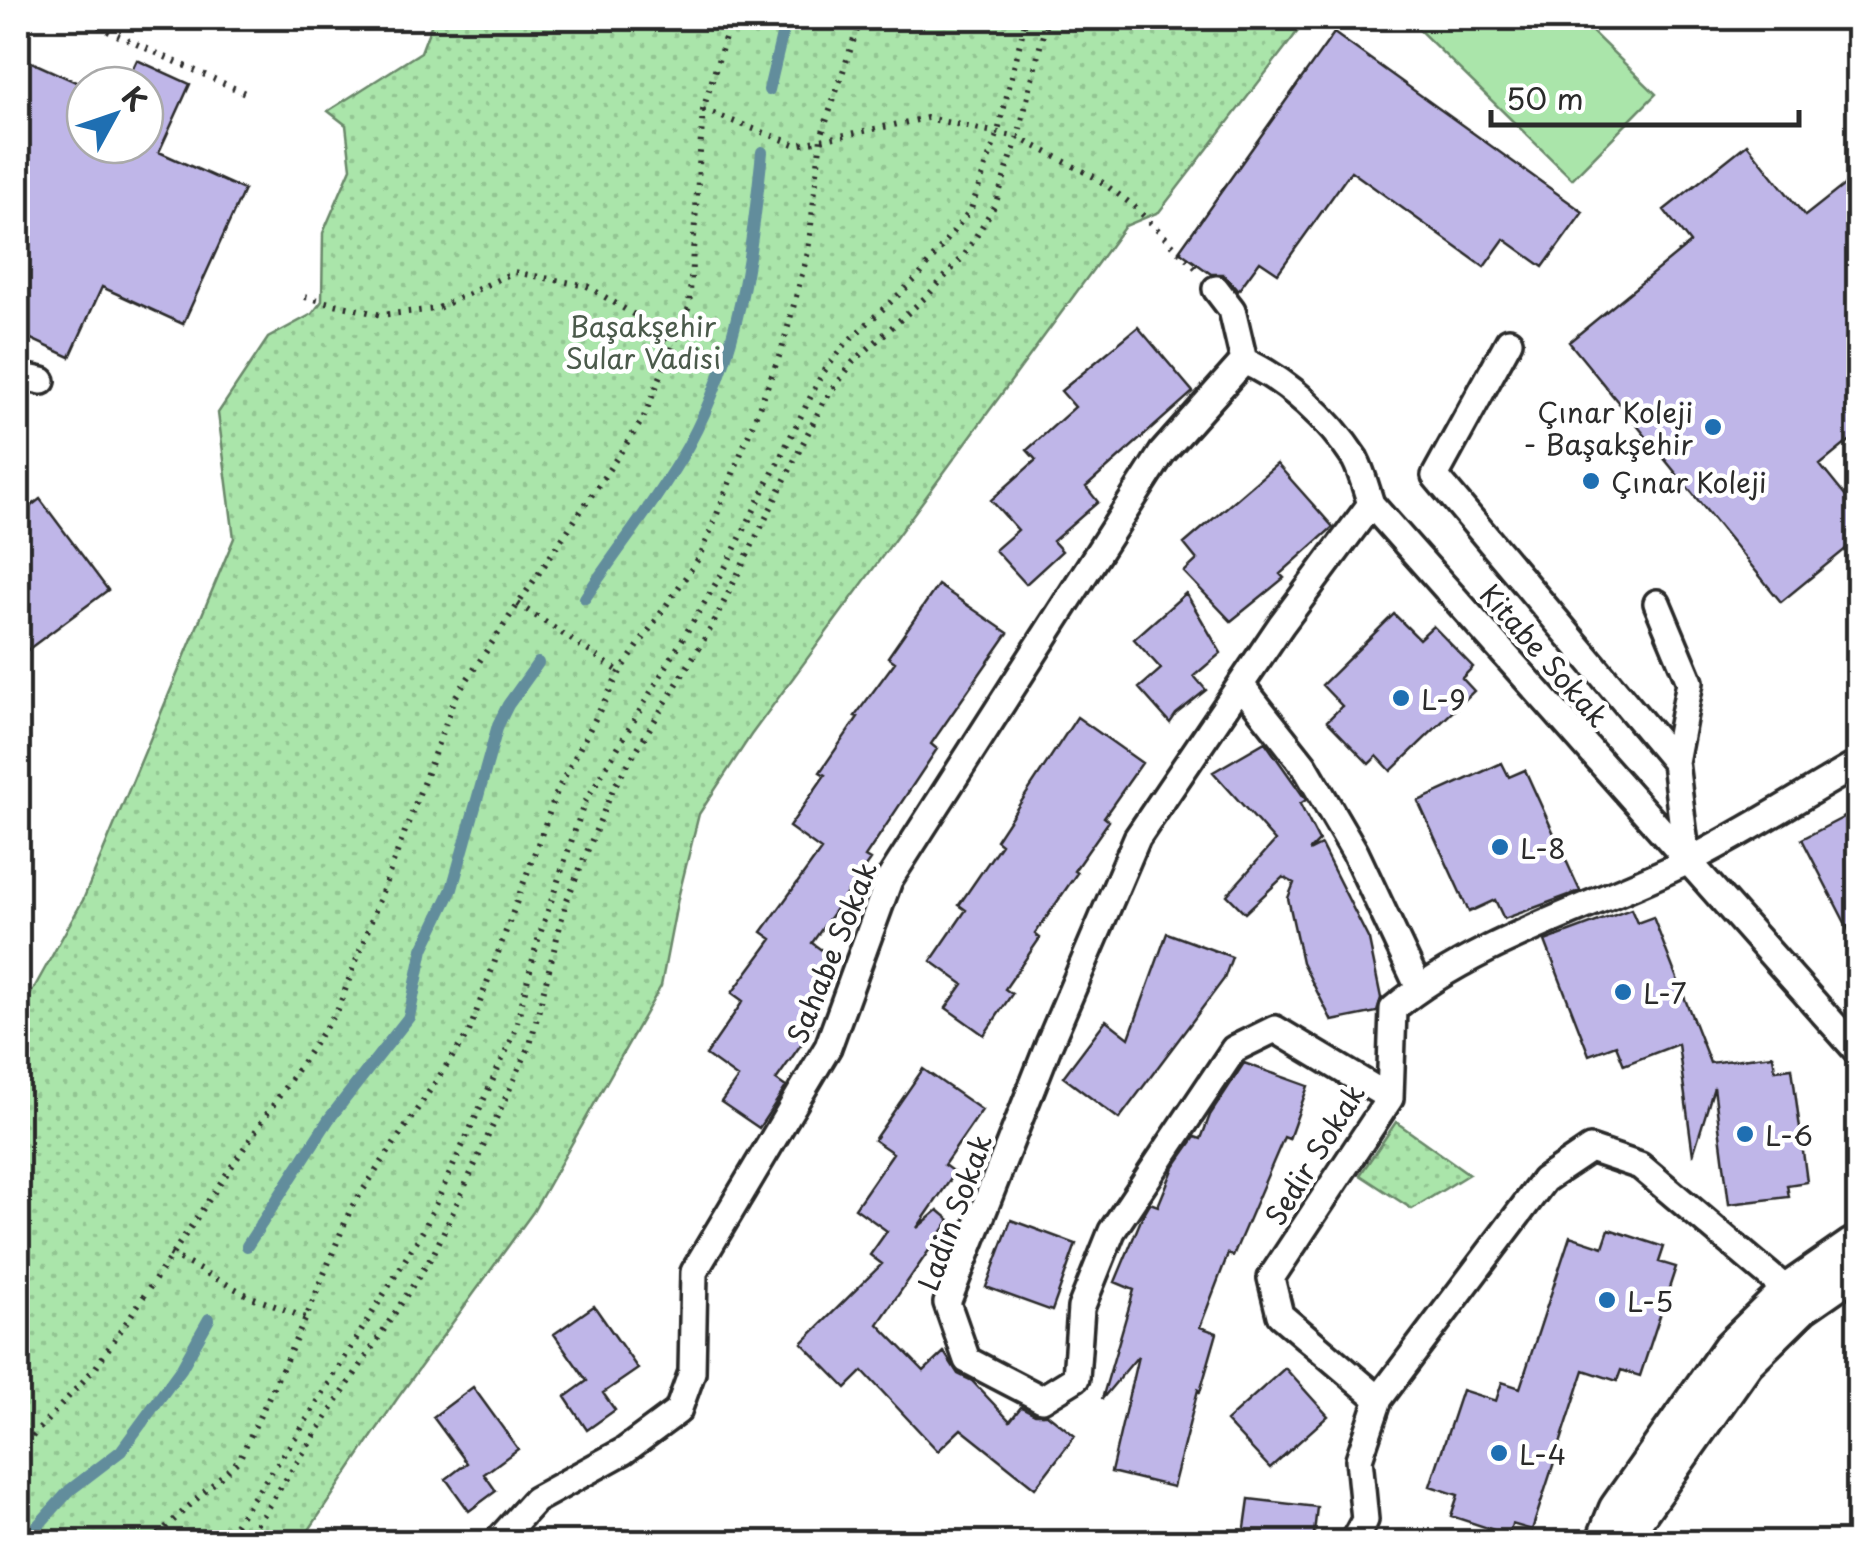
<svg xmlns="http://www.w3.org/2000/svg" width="1876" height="1560" viewBox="0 0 1876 1560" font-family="'Playpen Sans',sans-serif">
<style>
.park{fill:url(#park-dots);stroke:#6a886a;stroke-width:2.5}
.garden{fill:#aae5aa;stroke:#6a886a;stroke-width:2.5}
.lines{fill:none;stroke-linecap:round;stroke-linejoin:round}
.stream{stroke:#628d9c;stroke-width:12}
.building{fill:#bfb6e8;stroke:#2b2b2b;stroke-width:2.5}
.service-casing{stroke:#2b2b2b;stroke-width:32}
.tertiary-casing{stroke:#2b2b2b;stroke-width:62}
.path{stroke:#2b2b2b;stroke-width:6;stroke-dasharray:2.5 8;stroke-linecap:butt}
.service{stroke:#fff;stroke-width:25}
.tertiary{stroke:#fff;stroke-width:55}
.poi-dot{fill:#1f6fb2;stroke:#fff;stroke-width:4}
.labels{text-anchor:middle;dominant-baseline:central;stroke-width:9;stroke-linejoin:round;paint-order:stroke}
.park-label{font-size:28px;fill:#4b5a4b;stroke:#fff}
.poi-label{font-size:28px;fill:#2b2b2b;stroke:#fff;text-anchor:start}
.street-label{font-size:28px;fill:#2b2b2b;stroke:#fff}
</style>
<defs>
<pattern id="park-dots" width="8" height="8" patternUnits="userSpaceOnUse" patternTransform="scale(2.5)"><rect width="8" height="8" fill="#aae5aa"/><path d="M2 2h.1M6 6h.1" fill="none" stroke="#92c592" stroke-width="1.8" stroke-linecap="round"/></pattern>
</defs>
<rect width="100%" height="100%" fill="#fff"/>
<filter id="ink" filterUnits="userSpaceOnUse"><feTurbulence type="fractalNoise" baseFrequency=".01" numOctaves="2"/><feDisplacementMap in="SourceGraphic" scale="20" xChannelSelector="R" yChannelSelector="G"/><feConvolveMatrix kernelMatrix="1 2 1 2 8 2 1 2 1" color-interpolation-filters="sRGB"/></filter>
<g filter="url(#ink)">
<path class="park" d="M434,18H1308L1159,212L1125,226L751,735L699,814L678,898L661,986L533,1212L397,1399L301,1542H18V1017L83,900L234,538L218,413L268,338L312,314L322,301L323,233L351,168L346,125L328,111L421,52Z
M1396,1122L1469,1174L1412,1209L1360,1175Z"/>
<path class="garden" d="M1407,18H1578L1656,94L1572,179Z"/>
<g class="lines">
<path class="stream" d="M769,90L786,18
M585,598C619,547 658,499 688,446C740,351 751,257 762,152
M247,1246L329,1119L409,1017L423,949L452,889L498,725L508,705L538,663
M23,1542L70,1490L121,1451L181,1369L209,1319"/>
</g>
<path class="building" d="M1334,33L1583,212L1543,267L1504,239L1484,267L1351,171L1278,273L1260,261L1238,291L1223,274H1211L1179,251Z
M18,56L85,86V145H145V85H109L113,75L127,81L137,60L190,84L159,152L244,190L183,324L102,287L70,357L18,333Z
M1747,144L1805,216L1858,174V434L1820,465L1858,512V539L1781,602L1569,342L1690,243L1664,210Z
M1138,327L1193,392L1086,487L1098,502L1053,541L1062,551L1026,584L995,550L1018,530L991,500L1036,460L1027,450L1075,407L1061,391Z
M1277,464L1333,527L1280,574L1284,578L1231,621L1184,572L1197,560L1184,544Z
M40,499L108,590L18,657V516Z
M938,585L1008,633L931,744L937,749L865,857L870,860L812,943L838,962L799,1016L814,1026L776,1080L786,1087L759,1128L721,1102L738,1078L706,1055L743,1001L732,993L772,939L762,932L821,850L789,827L825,775L820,772L858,717L855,716L895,662L888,657Z
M1186,593L1221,653L1194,676L1206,690L1176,714L1170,723L1139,688L1161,669L1134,639Z
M1394,614L1419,639L1433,626L1473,667L1462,678L1474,691L1391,771L1377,756L1369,764L1327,721L1342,706L1322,685Z
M1077,717L1142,763L1104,817L1109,821L1074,871L1077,873L1035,934L1040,938L1005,989L1012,994L984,1035L946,1008L963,984L931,961L966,910L959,905L1001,844L996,840Z
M1265,742L1306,800L1300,804L1319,841L1309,851L1321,845L1369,940L1381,998L1377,1012L1332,1021L1302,962L1288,898L1294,883L1283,877L1245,913L1227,895L1275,841L1213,772Z
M1502,763L1509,777L1525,770L1580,891L1504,919L1495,900L1469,912L1418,801Z
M1858,810V948L1802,839Z
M1631,909L1637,923L1653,917L1710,1063L1773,1055L1775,1070L1792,1068L1807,1182L1787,1185L1789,1197L1729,1204L1714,1087L1693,1155L1678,1044L1624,1065L1616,1045L1589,1055L1545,941Z
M1167,933L1232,957L1224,979L1119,1119L1063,1077L1106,1020L1129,1038Z
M1244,1063L1308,1086L1289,1139L1284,1137L1233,1256L1228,1254L1200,1327L1217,1333L1200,1392L1198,1390L1173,1487L1111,1472L1138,1356L1102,1399L1134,1290L1115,1282L1143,1215L1150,1203L1158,1206L1174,1167L1195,1137L1201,1139L1210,1115Z
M923,1069L982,1110L944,1165L955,1173L917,1228L938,1210L950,1220L878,1324L924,1371L944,1352L958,1374L972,1381L1010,1421L1021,1407L1035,1414H1047L1075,1436L1035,1488L961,1429L938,1451L863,1371L846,1388L802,1343L882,1264L870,1255L887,1231L855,1208L893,1153L874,1140Z
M1011,1220L1076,1244L1052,1311L986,1287Z
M1609,1229L1664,1247L1659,1262L1676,1267L1640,1376L1621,1370L1617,1381L1584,1370L1532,1530L1512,1524L1509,1535L1451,1516L1458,1495L1430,1486L1462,1390L1496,1401L1502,1382L1520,1388L1570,1236L1603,1247Z
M594,1306L638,1369L603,1393L615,1410L587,1430L565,1397L587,1381L554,1334Z
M1285,1368L1328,1416L1270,1468L1226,1421Z
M473,1387L518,1449L484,1474L496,1491L469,1511L446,1479L467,1463L433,1417Z
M1249,1499L1317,1507L1313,1542H1243Z"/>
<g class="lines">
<defs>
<path id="service" d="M1216,289L1232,310L1244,361C1287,380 1329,419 1355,459C1362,472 1366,489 1371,504L1858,1052
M1509,341L1435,476L1675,762L1687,862
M18,376L42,381
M1371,504L1281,625L1137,838L1049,1044L947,1303L967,1360L1042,1399L1076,1378L1081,1308L1112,1231L1234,1049L1275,1029L1390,1098
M1657,603L1690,682L1675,762
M1241,685L1304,765L1355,852L1419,988
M1379,1399L1280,1315L1271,1278L1390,1098L1393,1009C1473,942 1592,908 1686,862C1745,833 1801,796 1858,764
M497,1542L535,1500L624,1451L678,1411L692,1372L694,1272L828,1047L889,880L1162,453L1244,361
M1353,1542L1365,1520L1359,1459L1379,1399L1544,1180L1590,1149L1640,1166L1796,1298"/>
<path id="tertiary" d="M1615,1542L1626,1514L1738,1355L1796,1298L1858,1255"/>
</defs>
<use href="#service" class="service-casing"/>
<use href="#tertiary" class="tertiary-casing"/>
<path class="path" d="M79,18L245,93
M703,110L797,145L927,118L1018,137L1096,178L1134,206L1196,268
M305,297L381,315L436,309L514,272L587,286L636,316L673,346
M518,604L620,672
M170,1254L249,1296L306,1318
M18,1452L96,1367L338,1009L456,696L643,419L689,307L703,110L731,18
M150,1542L239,1460L306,1318L351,1208L469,1032L558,789L620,672L701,555L782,349L808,252L821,137L861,18
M223,1542L299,1432L424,1229L514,1034L537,943L584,804L725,568L822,374L847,342L919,276L971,209L998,132L1026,18
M245,1542L434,1253L530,1045L566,902L614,787L711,628L823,403L853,362L929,294L964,256L995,205L1018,137L1047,18"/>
<use href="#service" class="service"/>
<use href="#tertiary" class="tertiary"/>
</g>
</g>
<g class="poi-dot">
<circle cx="1713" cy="427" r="10"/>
<circle cx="1591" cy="481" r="10"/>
<circle cx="1401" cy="698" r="10"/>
<circle cx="1500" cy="847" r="10"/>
<circle cx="1623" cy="992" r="10"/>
<circle cx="1745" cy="1134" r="10"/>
<circle cx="1607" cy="1300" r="10"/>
<circle cx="1499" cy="1453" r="10"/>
</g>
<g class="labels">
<g class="park-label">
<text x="643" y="325">Başakşehir<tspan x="643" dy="32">Sular Vadisi</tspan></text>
</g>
<g class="poi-label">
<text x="1693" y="411" text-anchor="end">Çınar Koleji<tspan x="1693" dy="32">- Başakşehir</tspan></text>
<text x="1611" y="481">Çınar Koleji</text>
<text x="1421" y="698">L-9</text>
<text x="1520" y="847">L-8</text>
<text x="1643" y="992">L-7</text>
<text x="1765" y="1134">L-6</text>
<text x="1627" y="1300">L-5</text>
<text x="1519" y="1453">L-4</text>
</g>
<g class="street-label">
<text transform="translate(1545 655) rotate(49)">Kitabe Sokak</text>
<text transform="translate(831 952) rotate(-68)">Sahabe Sokak</text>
<text transform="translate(1314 1154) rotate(-58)">Sedir Sokak</text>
<text transform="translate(954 1212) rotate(-70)">Ladin Sokak</text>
</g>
</g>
<rect width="1876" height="1560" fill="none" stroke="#fff" stroke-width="60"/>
<rect x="30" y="30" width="1816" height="1500" fill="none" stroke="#2b2b2b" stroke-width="4" filter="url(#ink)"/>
<g transform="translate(115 115) rotate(50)"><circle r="48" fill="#ffffff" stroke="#aaaaaa" stroke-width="2.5"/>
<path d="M0-8L18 38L0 25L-18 38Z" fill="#1f6fb2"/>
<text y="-15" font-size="28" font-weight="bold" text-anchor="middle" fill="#2b2b2b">K</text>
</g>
<path d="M1491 110v15h308v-15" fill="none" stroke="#2b2b2b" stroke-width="5"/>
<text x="1506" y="110" font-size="30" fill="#2b2b2b" stroke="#ffffff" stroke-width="8" paint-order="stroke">50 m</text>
</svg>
